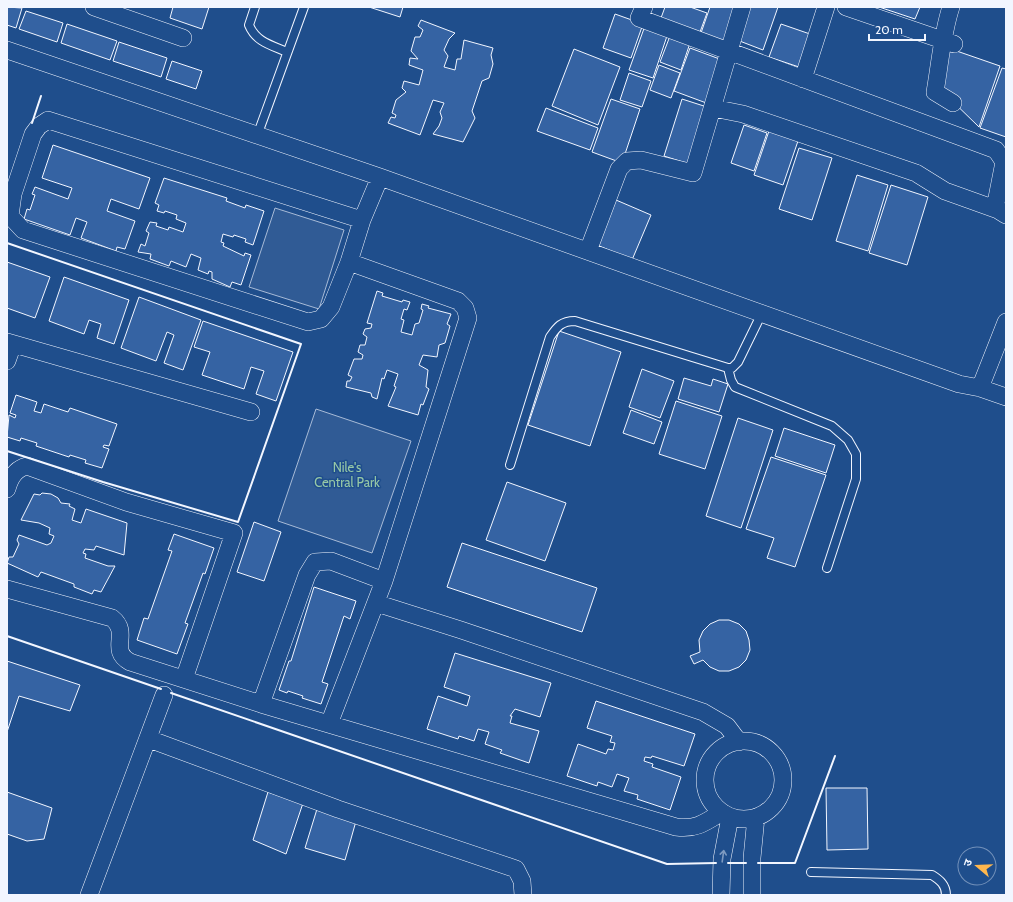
<svg xmlns="http://www.w3.org/2000/svg" width="1013" height="902" viewBox="0 0 1013 902" font-family="Cabin,'Noto Sans Devanagari',sans-serif">
<style>
.green{fill:#305b95;stroke:#a8bbd7}
.building{fill:#3563a3;stroke:#f2f6ff}
.lines{fill:none;stroke-linecap:round;stroke-linejoin:round}
.lane-casing{stroke:#f2f6ff;stroke-width:10}
.street-casing{stroke:#f2f6ff;stroke-width:18}
.lane{stroke:#1f4e8c;stroke-width:8}
.street{stroke:#1f4e8c;stroke-width:17}
.wall{stroke:#f2f6ff;stroke-width:2}
.oneway{stroke:#7e9ac0}
.labels{text-anchor:middle;dominant-baseline:central;stroke-width:3;stroke-linejoin:round;paint-order:stroke}
.park-label{font-size:13px;fill:#97c8a6;stroke:#1f4e8c}
</style>
<rect width="100%" height="100%" fill="#1f4e8c"/>
<path class="green" d="M275,208L344,230L319,309L249,287Z
M316,409L411,441L372,553L278,521Z"/>
<path class="building" d="M7,7L22,8L16,28L7,25Z
M173,7H209L202,29L170,18Z
M369,7H403L400,17Z
M665,7H690L707,13L700,32L661,18Z
M710,7H738L726,42L701,33Z
M749,7H778L763,50L737,40Z
M879,7H920L915,19Z
M26,11L63,23L57,42L19,29Z
M615,14L643,24L631,58L603,48Z
M421,20L455,33L449,39L444,50L448,56L444,67L455,70L457,59H461L464,40L493,48L491,55L493,64L489,78L482,81L472,111L475,118L463,142L433,134L439,126L442,118L440,112L444,103L433,100L420,135L388,123L391,117L395,118L396,115L392,113L396,100L406,92L402,88L404,81L419,85L423,70L409,65L410,58L418,59L411,51L415,37H420L423,30L418,26Z
M646,23L669,30L653,78L629,70Z
M67,24L117,41L110,60L61,43Z
M781,24L810,34L799,67L769,57Z
M670,36L690,43L681,70L660,62Z
M119,42L167,58L161,77L113,61Z
M690,48L725,61L709,104L674,91Z
M948,48L1000,66L979,127L941,90Z
M574,49L620,67L598,125L552,106Z
M172,61L202,71L196,89L166,79Z
M659,65L680,73L671,98L650,90Z
M1002,68L1006,69V137L980,128Z
M629,73L651,81L642,107L620,100Z
M611,99L640,109L622,163L592,152Z
M682,99L710,108L692,165L664,156Z
M546,108L598,128L590,150L537,131Z
M744,125L767,133L754,171L731,163Z
M770,128L799,138L783,185L754,175Z
M53,145L150,178L139,209L111,199L107,211L135,221L125,249L117,247L116,251L81,238L87,222L76,218L70,235L24,219L27,209L30,210L35,195L32,194L35,187L68,199L72,188L42,178Z
M799,148L832,158L812,220L779,209Z
M857,175L888,185L868,251L836,241Z
M164,178L227,198L226,201L245,208L246,205L264,211L253,245L245,242L246,239L234,235L233,237L223,234L221,242L224,243L223,246L244,256L245,253L251,255L241,285L232,282L230,287L212,279V272L209,271L208,274L198,270L201,258L191,254L186,267L171,261L169,266L150,259L151,254L138,252L141,244L145,246L149,233L146,231L150,222L157,223L156,226L168,230L169,227L183,232L186,223L176,219L177,215L165,211L164,213L157,211L159,205L155,203Z
M891,185L928,197L907,265L869,253Z
M616,200L651,215L632,260L597,245Z
M7,262L50,277L35,318L7,308Z
M64,277L129,300L114,344L97,338L101,324L89,320L84,334L49,321Z
M377,291L383,293L382,296L402,302L403,300L410,302L407,310L404,309L401,319L404,320L401,332L412,335L415,324L419,323L423,310L421,309L422,304L429,306L428,308L451,314L447,324L450,326L445,343L439,345L437,357L423,355L419,365L428,370L426,387L429,389L423,405L421,404L418,415L388,406L396,387L394,386L398,374L387,370L384,379L382,378L377,399L372,397L371,393L346,387L347,381H350L352,377L348,375L354,359H362L363,355L358,352L360,345H365L367,337L363,334L365,329L371,328L372,324L367,323Z
M139,297L201,320L183,370L164,363L174,335L167,332L156,361L121,348Z
M203,321L293,352L276,401L256,394L264,371L251,367L244,389L202,375L210,352L194,347Z
M559,331L621,352L590,446L528,425Z
M642,369L674,381L660,418L629,407Z
M684,378L711,386L713,379L728,384L719,412L678,399Z
M16,395L37,402L34,411L41,413L44,404L68,412L70,408L117,424L109,446L104,445L103,447L109,449L102,468L85,463L86,460L70,455L69,457L36,446L37,443L21,438L20,441L7,437L9,415L15,418L16,415L10,413Z
M676,401L722,416L705,469L659,454Z
M631,410L662,422L654,444L623,433Z
M738,418L773,430L741,528L706,516Z
M784,428L835,445L826,473L775,456Z
M771,457L826,475L795,567L767,558L774,538L746,529Z
M507,482L566,503L545,561L486,540Z
M42,493L51,494L58,498L61,503L70,504L69,506L75,509L72,520L81,523L86,509L127,523L124,555L96,546L94,550L85,549L83,553L86,554L85,558L108,566H115L101,592L94,590L92,594L74,587V584L41,572L38,577L7,563L9,557H13L19,544L17,540L19,535L47,545L51,543L54,536L49,534L50,528L39,523L21,520L34,494L40,495Z
M254,522L281,532L264,581L237,572Z
M174,534L214,548L205,574L203,573L185,623L188,624L177,654L137,640L144,618L148,619L172,551L168,550Z
M462,543L597,588L582,632L447,587Z
M314,587L356,601L350,619L344,616L322,682L328,684L321,704L302,698L303,696L288,691L287,693L279,690L289,661H291Z
M719,620H729L739,624L746,631L749,640L750,650L746,660L739,667L729,671H719L710,667L703,660L694,664L690,656L700,652L699,640L703,631L710,624Z
M455,653L551,683L540,717L515,709L510,716H512L510,723L539,731L529,763L500,753L502,750L485,744L489,732L478,729L474,741L459,736L458,739L427,729L438,696L467,706L470,696L444,687Z
M7,661L80,685L70,711L19,696L7,732Z
M596,701L695,734L684,766L652,756L651,758L645,757L644,761L653,764L652,767L681,777L670,810L637,799L638,795L624,791L629,778L617,774L612,787L598,782L597,786L567,776L578,744L606,754L608,749L613,750L615,743L610,742L612,736L587,728Z
M826,788H867L868,849L827,850Z
M7,792L52,808L44,839L27,841L7,834Z
M268,792L303,803L286,854L253,840Z
M317,809L356,821L345,860L305,848Z"/>
<g class="lines">
<defs>
<path id="lane" d="M255,7L249,25C256,42 271,45 287,52
M257,136L304,7
M728,368L731,380L735,387L832,426L848,440L856,454V479L827,568
M510,465L550,337C557,327 561,321 575,321L728,368H732L738,362L762,313
M811,872L932,875C940,880 946,885 946,895"/>
<path id="street" d="M94,7L183,38
M644,7L639,18L996,150L1004,162L996,203L998,210L1006,215
M846,7L954,44
M951,7C942,34 940,64 935,92L953,103
M7,50L380,177L959,384L980,388L1006,397
M803,79L826,7
M713,108L743,114L916,173L945,191L998,210
M362,220L48,120L39,126L33,134L13,194L10,216L23,230L308,322L321,319L331,307L349,262L362,220L380,177
M588,251L619,169L627,161L641,160L693,173L742,7
M7,342L251,412
M7,361L13,344
M980,388L1006,322
M7,489C10,478 15,469 27,466L126,502L234,533L184,679
M7,589L112,618C131,633 108,650 130,662L261,704L676,827C696,830 706,822 722,812
M376,603L461,630L703,712L727,726L739,742
M261,704L307,575L315,562L331,561L384,581
M329,724L384,581L468,318L465,308L458,301L349,262
M149,739L338,809L516,869L522,881L523,895
M705 780a39 39 0 1 1 78 0a39 39 0 1 1-78 0Z
M89,895L164,695
M721,895L722,859L730,817
M752,895V858L756,817"/>
</defs>
<use href="#lane" class="lane-casing"/>
<use href="#street" class="street-casing"/>
<use href="#lane" class="lane"/>
<use href="#street" class="street"/>
<path class="wall" d="M32,123L41,96
M7,243L301,344L238,522L103,482L7,451
M7,636L161,689
M171,693L667,864L716,863
M728,863H746
M758,863H795L835,756"/>
</g>
<defs><path id="oneway-shaft" d="M-6 0H5M1.5-3L5.5 0L1.5 3" fill="none" stroke-width="1.6" stroke-linecap="round" stroke-linejoin="round"/></defs>
<use class="oneway" href="#oneway-shaft" transform="translate(723 856) rotate(-82)"/>
<g class="labels">
<g class="park-label">
<text x="347" y="467">Nile's<tspan x="347" dy="15">Central Park</tspan></text>
</g>
</g>
<rect width="1013" height="902" fill="none" stroke="#f2f6ff" stroke-width="16"/>
<g transform="translate(977 866) rotate(289)"><circle r="19" fill="#1f4e8c" stroke="#7391ba"/>
<path d="M0-3L7 15L0 10L-7 15Z" fill="#ffb74d"/>
<text y="-6" font-size="11" font-weight="bold" text-anchor="middle" fill="#f2f6ff">उ</text>
</g>
<path d="M869 34v6h56v-6" fill="none" stroke="#f2f6ff" stroke-width="2"/>
<text x="875" y="34" font-size="12" fill="#f2f6ff" stroke="#1f4e8c" stroke-width="3" paint-order="stroke">20 m</text>
</svg>
